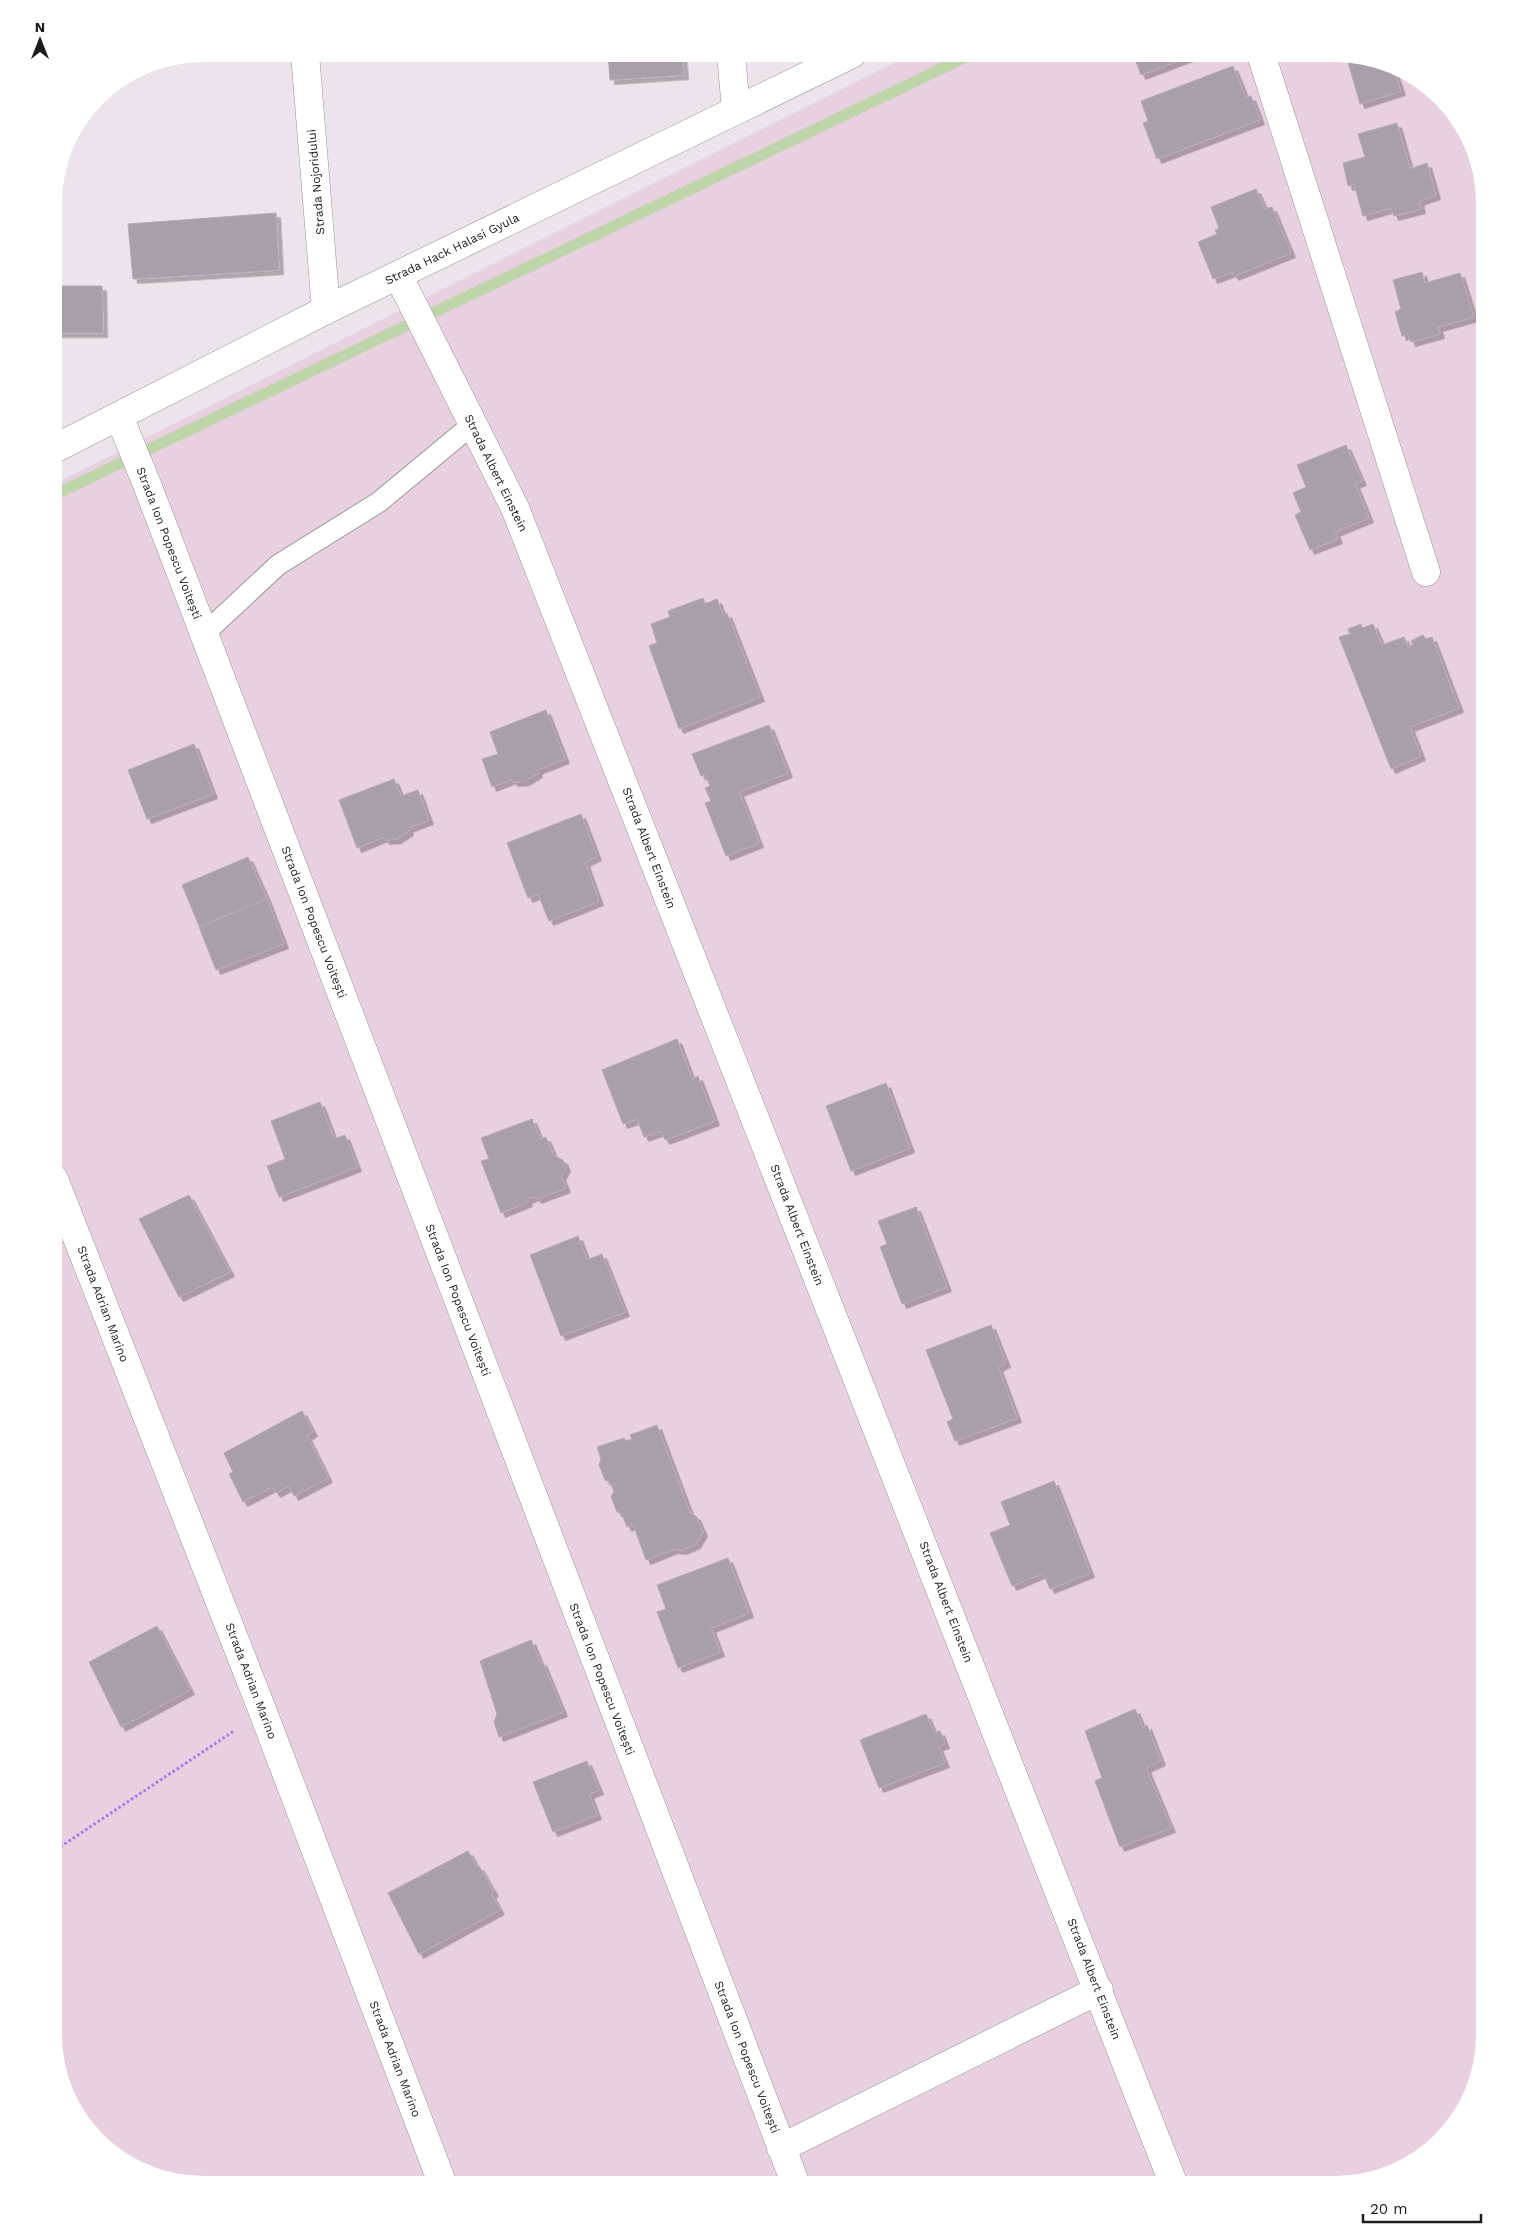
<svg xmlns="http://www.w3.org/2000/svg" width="1538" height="2239" viewBox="0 0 1538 2239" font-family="'Work Sans',sans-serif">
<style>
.farmland{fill:#e9d0e0}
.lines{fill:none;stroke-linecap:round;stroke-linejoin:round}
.stream{stroke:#bdd5a8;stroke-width:11}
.building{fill:#a89faa;stroke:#b7a7bc;filter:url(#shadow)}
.service-casing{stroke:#969696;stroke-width:22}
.minor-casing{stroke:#969696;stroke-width:29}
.tertiary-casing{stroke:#969696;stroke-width:29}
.path{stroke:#a678e8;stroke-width:3;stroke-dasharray:2.5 2.5;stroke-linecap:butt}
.service{stroke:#fff;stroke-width:20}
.minor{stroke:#fff;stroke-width:28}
.tertiary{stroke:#fff;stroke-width:28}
.labels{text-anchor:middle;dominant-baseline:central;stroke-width:4;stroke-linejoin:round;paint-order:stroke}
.street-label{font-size:12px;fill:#1c1c1c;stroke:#fff}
</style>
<defs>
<filter id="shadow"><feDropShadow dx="4.5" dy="4.5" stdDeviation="0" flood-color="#0004"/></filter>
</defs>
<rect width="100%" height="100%" fill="#ece3ec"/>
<path class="farmland" d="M912,54H1344L1409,74L1464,129L1484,204V2035L1464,2110L1409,2165L1334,2185H194L129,2165L74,2110L54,2035V484Z"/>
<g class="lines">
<path class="stream" d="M54,495L972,54"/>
</g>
<path class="building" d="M608,54H682L684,75L610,80Z
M1133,54H1197L1141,75Z
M1346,55L1400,71L1395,73L1401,91L1360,104Z
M1233,66L1246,98L1251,96L1260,120L1157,159L1143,123L1148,121L1141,101Z
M1397,123L1410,169L1427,163L1436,195L1419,201L1421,209L1394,216L1391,208L1363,216L1354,184L1348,186L1343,163L1365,157L1358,134Z
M1256,189L1265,209L1272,207L1291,253L1234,276L1232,272L1213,279L1198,242L1217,234L1215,230L1219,228L1211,207Z
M276,213L279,270L133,279L128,224Z
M1422,272L1425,283L1460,273L1474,317L1438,327L1440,334L1411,342L1408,334L1402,336L1395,312L1401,309L1393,280Z
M54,286H102L103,333H54Z
M1346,445L1362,481L1355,484L1369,518L1335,532L1338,539L1310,550L1295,515L1301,512L1293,493L1306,487L1297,465Z
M703,598L705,604L717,599L723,615L727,613L760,697L679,729L649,646L657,643L651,624L670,617L668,611Z
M1361,624L1362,628L1373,624L1382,645L1404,637L1408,647L1413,645L1411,641L1423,635L1426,639L1432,637L1459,708L1410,727L1421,756L1391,769L1339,637L1350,634L1348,629Z
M546,710L565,759L537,770L538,773L525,781L513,782L512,779L492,787L482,759L498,754L490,732Z
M769,725L788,773L739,792L759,843L726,856L705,803L711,801L705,788L710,786L705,774L701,776L692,754Z
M194,744L213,794L147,819L128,770Z
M394,779L401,796L418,790L429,820L408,828L409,831L397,839L385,840L384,837L357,848L339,800Z
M581,814L597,856L585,862L599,901L549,921L538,894L528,898L507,843Z
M248,857L267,899L199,926L182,885Z
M267,899L284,944L216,970L199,927Z
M677,1039L692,1079L698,1076L715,1121L665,1140L661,1131L644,1137L637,1119L623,1124L602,1070Z
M886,1083L910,1148L851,1171L826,1106Z
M320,1102L334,1139L345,1135L357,1167L279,1197L267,1166L285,1159L271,1121Z
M532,1119L540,1139L546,1137L554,1156L563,1160L566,1167L561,1176L566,1188L537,1199L535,1196L527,1199L528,1202L501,1213L481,1161L489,1159L481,1138Z
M189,1195L230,1272L179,1297L139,1219Z
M916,1207L947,1287L902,1304L880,1247L887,1244L878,1221Z
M578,1236L587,1260L602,1254L625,1312L561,1336L530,1255Z
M991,1325L1006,1363L998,1367L1017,1418L955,1441L947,1422L953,1419L926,1350Z
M302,1411L313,1432L307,1436L328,1478L294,1496L289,1486L276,1493L272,1487L243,1502L229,1474L233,1472L224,1453Z
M657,1425L690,1513L696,1516L703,1532L696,1544L682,1550L674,1549L646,1560L633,1524L627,1527L622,1514L617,1512L611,1497L614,1491L610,1482L605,1480L599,1465L601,1459L597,1447L624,1438L626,1441L632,1439L630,1435Z
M1054,1481L1090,1573L1050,1589L1043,1573L1012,1586L990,1533L1010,1525L1001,1502Z
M728,1558L749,1613L711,1628L720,1652L678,1668L657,1612L666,1609L657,1585Z
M157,1626L190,1690L121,1727L89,1662Z
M531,1640L540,1662L542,1661L563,1712L499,1737L494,1722L497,1714L480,1661Z
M1135,1709L1143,1727L1147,1725L1161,1761L1146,1768L1171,1828L1120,1847L1095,1781L1102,1778L1085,1731Z
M926,1714L934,1733L940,1731L945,1744L938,1746L945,1763L879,1788L860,1740Z
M587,1761L599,1790L589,1794L597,1815L553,1832L533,1782Z
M468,1851L477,1867L479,1866L494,1892L491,1894L500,1910L419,1954L388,1893Z"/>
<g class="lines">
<defs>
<path id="service" d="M204,634L278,565L379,502L473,424"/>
<path id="minor" d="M305,54L326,310
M731,54L736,110
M1261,54L1426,572
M398,275L515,508L1174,2185
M119,416L148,487L796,2185
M54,1179L263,1712L443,2185
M781,2148L1099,1990"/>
<path id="tertiary" d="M54,449L326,310L852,54"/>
</defs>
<use href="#service" class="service-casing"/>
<use href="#minor" class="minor-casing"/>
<use href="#tertiary" class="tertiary-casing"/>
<path class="path" d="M54,1876L60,1847L234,1731"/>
<use href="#service" class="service"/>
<use href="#minor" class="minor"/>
<use href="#tertiary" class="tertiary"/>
</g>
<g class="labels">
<g class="street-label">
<text transform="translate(316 182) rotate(-95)">Strada Nojoridului</text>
<text transform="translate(452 249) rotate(-26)">Strada Hack Halasi Gyula</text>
<text transform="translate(496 473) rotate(64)">Strada Albert Einstein</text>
<text transform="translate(169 543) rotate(69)">Strada Ion Popescu Voitești</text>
<text transform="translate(649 848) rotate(69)">Strada Albert Einstein</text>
<text transform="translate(314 922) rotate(69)">Strada Ion Popescu Voitești</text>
<text transform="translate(797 1225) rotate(69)">Strada Albert Einstein</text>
<text transform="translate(458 1300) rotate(69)">Strada Ion Popescu Voitești</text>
<text transform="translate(103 1304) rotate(69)">Strada Adrian Marino</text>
<text transform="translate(946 1602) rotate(69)">Strada Albert Einstein</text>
<text transform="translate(602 1679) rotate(69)">Strada Ion Popescu Voitești</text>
<text transform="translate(251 1681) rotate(69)">Strada Adrian Marino</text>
<text transform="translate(1094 1979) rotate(69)">Strada Albert Einstein</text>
<text transform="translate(747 2057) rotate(69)">Strada Ion Popescu Voitești</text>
<text transform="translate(395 2059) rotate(69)">Strada Adrian Marino</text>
</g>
</g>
<path d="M0 0H1538V2239H0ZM203 62H1335A141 141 0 0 1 1476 203V2035A141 141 0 0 1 1335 2176H203A141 141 0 0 1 62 2035V203A141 141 0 0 1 203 62Z" fill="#fff" fill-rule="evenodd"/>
<g transform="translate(40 40)" stroke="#ffffff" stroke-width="4" paint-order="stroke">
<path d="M0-4L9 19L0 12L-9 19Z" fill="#1c1c1c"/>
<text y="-8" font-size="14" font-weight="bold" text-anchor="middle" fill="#1c1c1c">N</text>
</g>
<path d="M1363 2214v8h118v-8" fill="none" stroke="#1c1c1c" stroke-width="2.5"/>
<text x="1370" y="2214" font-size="15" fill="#1c1c1c" stroke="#ffffff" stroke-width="4" paint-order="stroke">20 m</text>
</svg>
